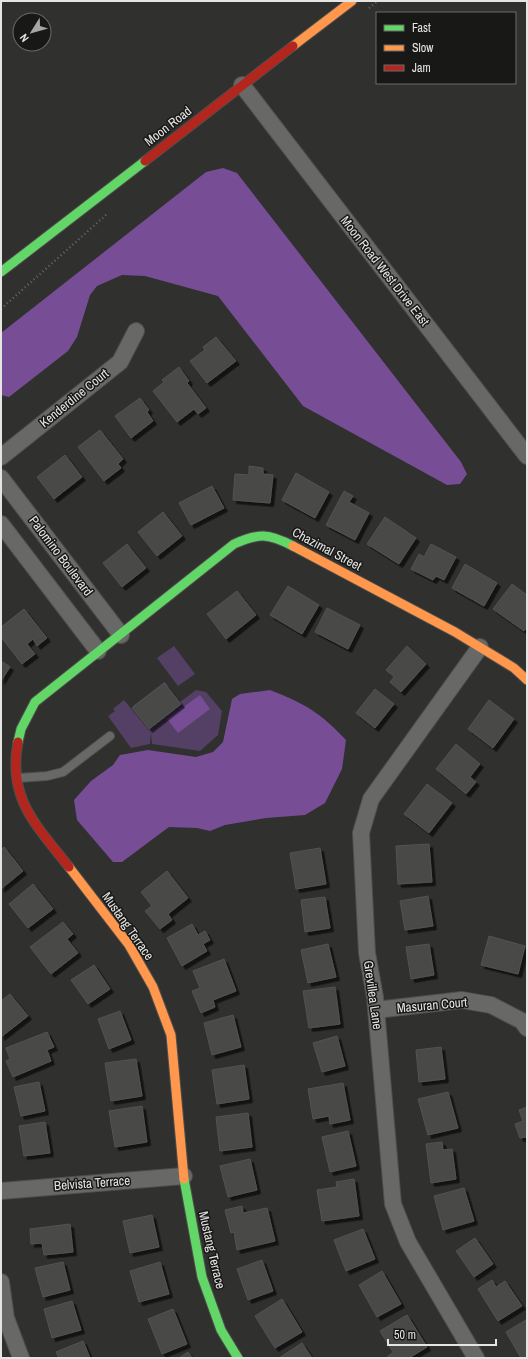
<svg xmlns="http://www.w3.org/2000/svg" width="528" height="1359" viewBox="0 0 528 1359" font-family="'Archivo Narrow',sans-serif">
<style>
.green{fill:#543f65}
.water{fill:#774e95}
.building{fill:#484847;stroke:#535352;filter:url(#shadow)}
.lines{fill:none;stroke-linecap:round;stroke-linejoin:round}
.lane-casing{stroke:#4e4e4d;stroke-width:10}
.street-casing{stroke:#4e4e4d;stroke-width:18}
.fast-casing{stroke:#4e4e4d;stroke-width:11}
.slow-casing{stroke:#4e4e4d;stroke-width:11}
.jam-casing{stroke:#4e4e4d;stroke-width:11}
.path{stroke:#676766;stroke-width:2.5;stroke-dasharray:1 3;stroke-linecap:butt}
.lane{stroke:#686967;stroke-width:8}
.street{stroke:#686967;stroke-width:16}
.fast{stroke:#63d668;stroke-width:9}
.slow{stroke:#ff974d;stroke-width:9}
.jam{stroke:#b3261e;stroke-width:9}
.labels{text-anchor:middle;dominant-baseline:central;stroke-width:3;stroke-linejoin:round;paint-order:stroke}
.street-label{font-size:13px;fill:#e5e6e4;stroke:#181917}
</style>
<defs>
<filter id="shadow"><feDropShadow dx="3.5" dy="3.5" stdDeviation="0" flood-color="#0009"/></filter>
</defs>
<rect width="100%" height="100%" fill="#30302f"/>
<path class="green" d="M174,646L195,674L178,686L157,658Z
M165,682L180,702L196,690L206,692L222,711L218,735L200,751L152,744L151,733L133,706Z
M124,700L151,733L150,744L131,748L108,716L115,711L113,709Z"/>
<path class="water" d="M223,168L237,173L461,462L467,474L460,484L447,485L303,406L218,296L145,276L122,275L97,286L90,295L77,337L68,351L9,397L1,395V333L206,172Z
M270,690C304,703 321,713 346,740L342,769L325,803L305,815L266,818L225,825L210,831L197,828L169,827L122,862H113L77,820L74,800L91,781L113,765L120,755L148,750L196,757L213,752L223,742L232,699L240,694Z
M200,695L210,709L178,733L167,719Z"/>
<path class="building" d="M216,337L236,361L207,383L190,361L205,350L203,347Z
M179,367L189,381L187,383L206,408L198,414L194,409L177,422L153,391L164,382L162,380Z
M140,398L149,410L147,412L153,421L131,438L115,416Z
M100,430L123,459L118,464L121,468L104,481L78,447Z
M65,455L82,477L54,499L37,477Z
M249,466L263,468V474L273,475L270,503L233,500L235,474L249,475Z
M296,473L329,492L315,518L282,500Z
M212,486L224,508L191,525L179,503Z
M344,491L353,496L349,502L369,513L355,540L326,525Z
M163,512L182,536L157,556L138,532Z
M385,517L416,538L399,564L367,544Z
M127,544L146,568L122,587L103,563Z
M431,544L456,557L444,580L436,576L433,580L411,569L419,554L424,557Z
M465,564L497,583L484,606L452,588Z
M512,584L527,595V627L524,631L493,609Z
M288,586L319,605L302,634L270,615Z
M237,591L256,615L226,639L207,614Z
M327,608L360,625L348,649L315,632Z
M24,609L47,638L37,646L33,639L27,644L35,654L22,664L1,637V627Z
M407,646L426,664L401,692L390,682L394,677L386,670Z
M1,661L10,667L1,681Z
M164,683L181,704L149,729L132,708Z
M375,689L394,704L375,728L356,713Z
M489,700L514,719L493,748L468,729Z
M456,744L480,764L470,777L476,782L466,794L436,769Z
M427,784L452,803L429,833L404,814Z
M429,844L432,882L398,884L396,846Z
M4,847L23,871L1,889V850Z
M320,848L326,884L296,889L290,853Z
M167,871L188,898L168,914L172,920L160,929L145,911L152,906L141,892Z
M33,884L53,909L28,928L9,904Z
M428,896L433,926L405,930L400,901Z
M325,897L330,928L305,932L301,900Z
M63,922L73,934L67,939L78,953L51,974L30,947Z
M192,924L198,935L205,931L210,940L203,944L207,951L182,966L167,938Z
M489,936L525,946L518,974L481,965Z
M328,944L336,977L308,983L301,950Z
M429,944L434,975L411,979L406,947Z
M224,959L236,991L213,1000L215,1007L201,1013L192,991L200,988L193,971Z
M94,965L110,989L88,1004L71,980Z
M335,987L340,1024L309,1028L303,991Z
M10,994L28,1016L1,1037V1001Z
M120,1011L131,1040L109,1049L98,1019Z
M233,1015L241,1047L212,1055L204,1023Z
M47,1032L54,1047L47,1050L51,1061L13,1077L6,1061L10,1059L6,1048Z
M337,1036L345,1066L322,1072L313,1043Z
M441,1047L445,1079L419,1082L416,1050Z
M136,1059L142,1096L111,1101L105,1063Z
M244,1065L249,1099L217,1104L212,1070Z
M39,1082L45,1111L21,1116L14,1087Z
M343,1083L350,1120L330,1124L329,1116L313,1119L308,1089Z
M448,1092L458,1128L428,1135L418,1099Z
M142,1106L147,1142L115,1147L109,1111Z
M527,1107V1137L520,1138L515,1124L523,1121L519,1110Z
M248,1113L252,1147L220,1151L216,1117Z
M45,1122L50,1153L24,1156L19,1126Z
M348,1131L356,1166L330,1172L322,1137Z
M442,1142L443,1150L452,1149L456,1179L431,1183L426,1144Z
M250,1159L257,1190L228,1197L220,1166Z
M354,1179L359,1216L322,1221L317,1190L337,1187L336,1182Z
M464,1188L474,1221L443,1230L434,1196Z
M242,1206L243,1213L267,1208L275,1241L237,1250L234,1232L231,1233L225,1210Z
M152,1215L159,1247L130,1253L123,1221Z
M70,1224L73,1252L44,1255L42,1243L31,1244L30,1229Z
M363,1229L375,1259L346,1271L334,1240Z
M475,1238L493,1264L474,1277L456,1251Z
M262,1260L273,1291L248,1300L237,1269Z
M63,1262L70,1290L43,1297L35,1268Z
M160,1262L169,1294L139,1302L130,1271Z
M382,1271L401,1304L377,1317L359,1285Z
M492,1280L496,1287L505,1281L522,1306L498,1321L478,1289Z
M282,1299L302,1332L275,1348L255,1316Z
M72,1301L81,1330L52,1338L44,1309Z
M173,1309L187,1344L162,1354L148,1319Z
M407,1315L427,1347L409,1358H386L393,1352L380,1331Z
M526,1320L527,1357L521,1358L506,1332Z
M83,1341L90,1358H59L56,1352Z
M302,1343L312,1358H279Z
M188,1352L192,1358H179Z"/>
<g class="lines">
<defs>
<path id="lane" d="M18,778L47,776L63,772L110,736"/>
<path id="street" d="M242,85L527,456
M1,457L120,362L136,331
M1,478L121,635
M1,524L98,651
M376,1010L462,1000L491,1005L522,1021L527,1028
M1,1191L184,1176
M1,1282L6,1318L21,1358
M476,1358L408,1242L393,1204L375,997L367,953L361,833L371,799L480,647"/>
<path id="fast" d="M1,272L145,161
M18,742L21,729L35,702L234,544C259,533 268,533 293,546
M184,1179L202,1277L221,1330L238,1358"/>
<path id="slow" d="M293,46L352,1
M293,546L455,632L514,668L527,680
M69,867L129,945L153,987L171,1035L184,1179"/>
<path id="jam" d="M145,161L293,46
M18,742C7,799 37,826 69,867"/>
</defs>
<use href="#lane" class="lane-casing"/>
<use href="#street" class="street-casing"/>
<use href="#fast" class="fast-casing"/>
<use href="#slow" class="slow-casing"/>
<use href="#jam" class="jam-casing"/>
<path class="path" d="M369,8L378,1
M1,309L107,214"/>
<use href="#lane" class="lane"/>
<use href="#street" class="street"/>
<use href="#fast" class="fast"/>
<use href="#slow" class="slow"/>
<use href="#jam" class="jam"/>
</g>
<g class="labels">
<g class="street-label">
<text transform="translate(168 126) rotate(-38)">Moon Road</text>
<text transform="translate(385 271) rotate(52)">Moon Road West Drive East</text>
<text transform="translate(74 398) rotate(-39)">Kenderdine Court</text>
<text transform="translate(327 549) rotate(28)">Chazimal Street</text>
<text transform="translate(61 556) rotate(53)">Palomino Boulevard</text>
<text transform="translate(128 926) rotate(55)">Mustang Terrace</text>
<text transform="translate(373 995) rotate(82)">Grevillea Lane</text>
<text transform="translate(432 1005) rotate(-5)">Masuran Court</text>
<text transform="translate(92 1183) rotate(-4)">Belvista Terrace</text>
<text transform="translate(212 1250) rotate(77)">Mustang Terrace</text>
</g>
</g>
<rect width="528" height="1359" fill="none" stroke="#e5e6e4" stroke-width="4"/>
<rect x="376" y="12" width="140" height="72" fill="#181917" stroke="#6a6b69"/>
<rect x="384" y="25" width="20" height="6" fill="#63d668" stroke="#6a6b69"/>
<text x="412" y="32" font-size="12" fill="#e5e6e4">Fast</text>
<rect x="384" y="45" width="20" height="6" fill="#ff974d" stroke="#6a6b69"/>
<text x="412" y="52" font-size="12" fill="#e5e6e4">Slow</text>
<rect x="384" y="65" width="20" height="6" fill="#b3261e" stroke="#6a6b69"/>
<text x="412" y="72" font-size="12" fill="#e5e6e4">Jam</text>
<g transform="translate(32 32) rotate(233)"><circle r="19" fill="#181917" stroke="#6a6b69"/>
<path d="M0-3L7 15L0 10L-7 15Z" fill="#a6a6a5"/>
<text y="-6" font-size="11" font-weight="bold" text-anchor="middle" fill="#e5e6e4">N</text>
</g>
<path d="M388 1339v6h108v-6" fill="none" stroke="#e5e6e4" stroke-width="2"/>
<text x="394" y="1339" font-size="12" fill="#e5e6e4" stroke="#181917" stroke-width="3" paint-order="stroke">50 m</text>
</svg>
